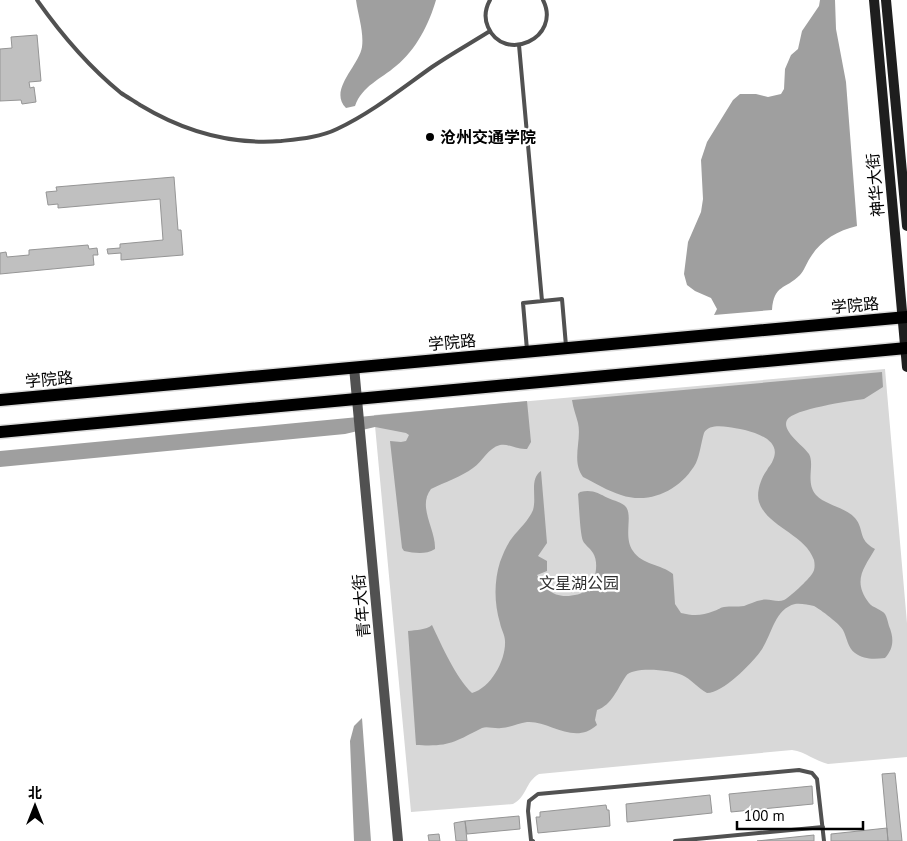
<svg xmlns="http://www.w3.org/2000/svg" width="907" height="841" viewBox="0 0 907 841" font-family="'PT Sans','Noto Sans SC',sans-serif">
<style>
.green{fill:#d8d8d8}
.water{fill:#9f9f9f}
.building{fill:#c0c0c0;stroke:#959595}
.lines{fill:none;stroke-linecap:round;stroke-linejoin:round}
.primary-casing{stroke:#dbdbdb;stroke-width:15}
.service{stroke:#515151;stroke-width:4}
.tertiary{stroke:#515151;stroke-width:10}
.secondary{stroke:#1e1e1e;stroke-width:10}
.primary{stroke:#000;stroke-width:12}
.poi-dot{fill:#000;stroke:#fff;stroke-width:2}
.labels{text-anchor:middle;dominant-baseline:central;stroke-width:4.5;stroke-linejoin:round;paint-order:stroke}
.poi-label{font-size:16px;font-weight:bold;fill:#000;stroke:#fff;text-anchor:start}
.street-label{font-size:16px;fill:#000;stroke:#fff}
.park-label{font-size:16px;fill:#2f2f2f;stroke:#fff}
</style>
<rect width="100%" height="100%" fill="#fff"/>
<path class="green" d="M885,369L907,623V757L828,764C815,761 806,752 792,750L539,774C525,782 527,797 513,804L411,812L374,415Z"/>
<path class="water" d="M356,0H436C429,24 416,50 396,66C381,79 362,86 355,106L346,108C328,90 359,66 362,47C364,32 358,15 356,0Z
M820,0H835L836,29L846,82L857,226C837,231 821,240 810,258C806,264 804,271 800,275C785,290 774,284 772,310L714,315L717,309L711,298L695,291L687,285L684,274L688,242L701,212L703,199L701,160L707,142L733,100L740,94H756L768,97L781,94L784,89L785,69L791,55L798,49L802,31L819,6Z
M882,372L883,387L864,399C850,401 793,409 787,420C781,431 804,446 809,454C815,465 805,482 816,495C827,506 845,507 855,518C865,530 857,539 875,549C864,568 852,581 869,603C873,608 881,609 885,614C887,617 888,623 889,626C894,638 894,648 885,658C875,659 864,660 855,653C848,648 847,638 843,630C841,625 820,609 814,606C809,605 800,603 795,604C774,609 772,636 760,652C751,664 723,693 707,693C698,688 691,679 682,675C671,670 633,666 626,676C617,689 612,705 597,710L595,720L597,725C574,746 549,720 527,722C518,723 510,728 501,728C495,729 487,726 482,728C454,742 450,747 416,745L408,631C416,630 426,630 432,625C441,644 456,678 472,693C491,688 506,660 505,641C505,635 501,629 500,623C494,603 494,581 500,562C503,554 507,544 512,538C519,529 529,520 533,510C537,497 529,479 541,471L547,543L538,556L547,561V571L537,575C544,587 551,596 566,596C573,596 583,594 588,589C596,581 599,562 593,553C590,548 585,545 583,541C580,534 579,504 578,494L580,492C592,489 598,493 608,498C614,501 622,502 626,507C633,516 623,537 633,551C642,565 661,564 673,574L675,604L681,613C693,616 702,616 714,611C718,610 721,607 724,607C731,606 737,607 744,606C750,604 755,601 762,600C769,598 777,603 784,600C789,598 809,579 812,574C815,570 815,565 814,560C805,534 767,527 759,502C756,492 761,478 767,470C768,467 772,464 773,460C784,436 743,429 728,427C720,426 708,425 704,433C701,443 700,454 696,463C681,490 650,505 621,495C608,491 595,483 583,477C571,461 582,440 578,423C576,415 573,408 572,400Z
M527,401L531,442L527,449C516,450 508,443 500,445C488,448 483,461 473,468C461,477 445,482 431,489C417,507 436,529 435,549C425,555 415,553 404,551L402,548L390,441L401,442L406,441L409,435L406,433L375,427L345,434L0,467V451Z
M362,718L371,841H354L350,741L354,726Z"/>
<path class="building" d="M37,35L41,81L29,82L30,88L34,87L36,102L22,104L21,100L0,101V49L12,48L11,37Z
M174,177L178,230H181L183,255L121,260V253L108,254L107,249L120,248V244L163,240L160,199L58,208V204L48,205L46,192L57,191L56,187Z
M88,245L89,249L97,248L98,255H93L94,265L0,274V253L6,252L7,257L29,255V250Z
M895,773L902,841H888L882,774Z
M812,786L813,804L731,812L729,794Z
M710,795L712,813L627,822L626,804Z
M606,805L607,810H609L610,826L538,833L536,817H540V812Z
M519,816L520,829L467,834L465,821Z
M465,821L467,841H456L454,823Z
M887,828L888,841H831V834Z
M439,834L440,841H429L428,835Z
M814,835V841H757Z"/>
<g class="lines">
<defs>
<path id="primary" d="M0,400L907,317
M0,432L907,348"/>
</defs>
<use href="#primary" class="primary-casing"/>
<path class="service" d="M37,0C61,34 88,66 121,93C127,97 134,101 140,105C183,131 231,145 281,141C299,139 321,137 337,129C371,113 401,89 432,67C451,54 471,43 490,31
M490,0C485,9 484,18 488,27C504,64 562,38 543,0
M519,45L542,301
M527,350L523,303L562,299L566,346
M533,841L531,840L528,811L529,801L538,794L799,770L812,773L817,779L824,841
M675,841L823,827"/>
<path class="tertiary" d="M354,367L398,841"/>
<path class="secondary" d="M874,0L907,367
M886,0L907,226"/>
<use href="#primary" class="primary"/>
</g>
<circle class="poi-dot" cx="430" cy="137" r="5"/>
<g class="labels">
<g class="poi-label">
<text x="440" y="137">沧州交通学院</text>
</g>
<g class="street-label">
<text transform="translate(875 185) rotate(-95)">神华大街</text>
<text transform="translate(855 305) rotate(-5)">学院路</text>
<text transform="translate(452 342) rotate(-5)">学院路</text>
<text transform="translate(49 379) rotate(-5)">学院路</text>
<text transform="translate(361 606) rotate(-95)">青年大街</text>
</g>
<g class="park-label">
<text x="579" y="583">文星湖公园</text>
</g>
</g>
<g transform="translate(35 806)" stroke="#ffffff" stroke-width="4" paint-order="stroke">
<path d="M0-4L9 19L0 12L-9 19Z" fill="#000000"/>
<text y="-8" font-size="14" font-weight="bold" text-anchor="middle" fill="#000000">北</text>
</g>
<path d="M737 821v8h126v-8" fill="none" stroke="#000000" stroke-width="2.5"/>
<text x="744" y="821" font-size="15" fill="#000000" stroke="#ffffff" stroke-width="4" paint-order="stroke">100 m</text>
</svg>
